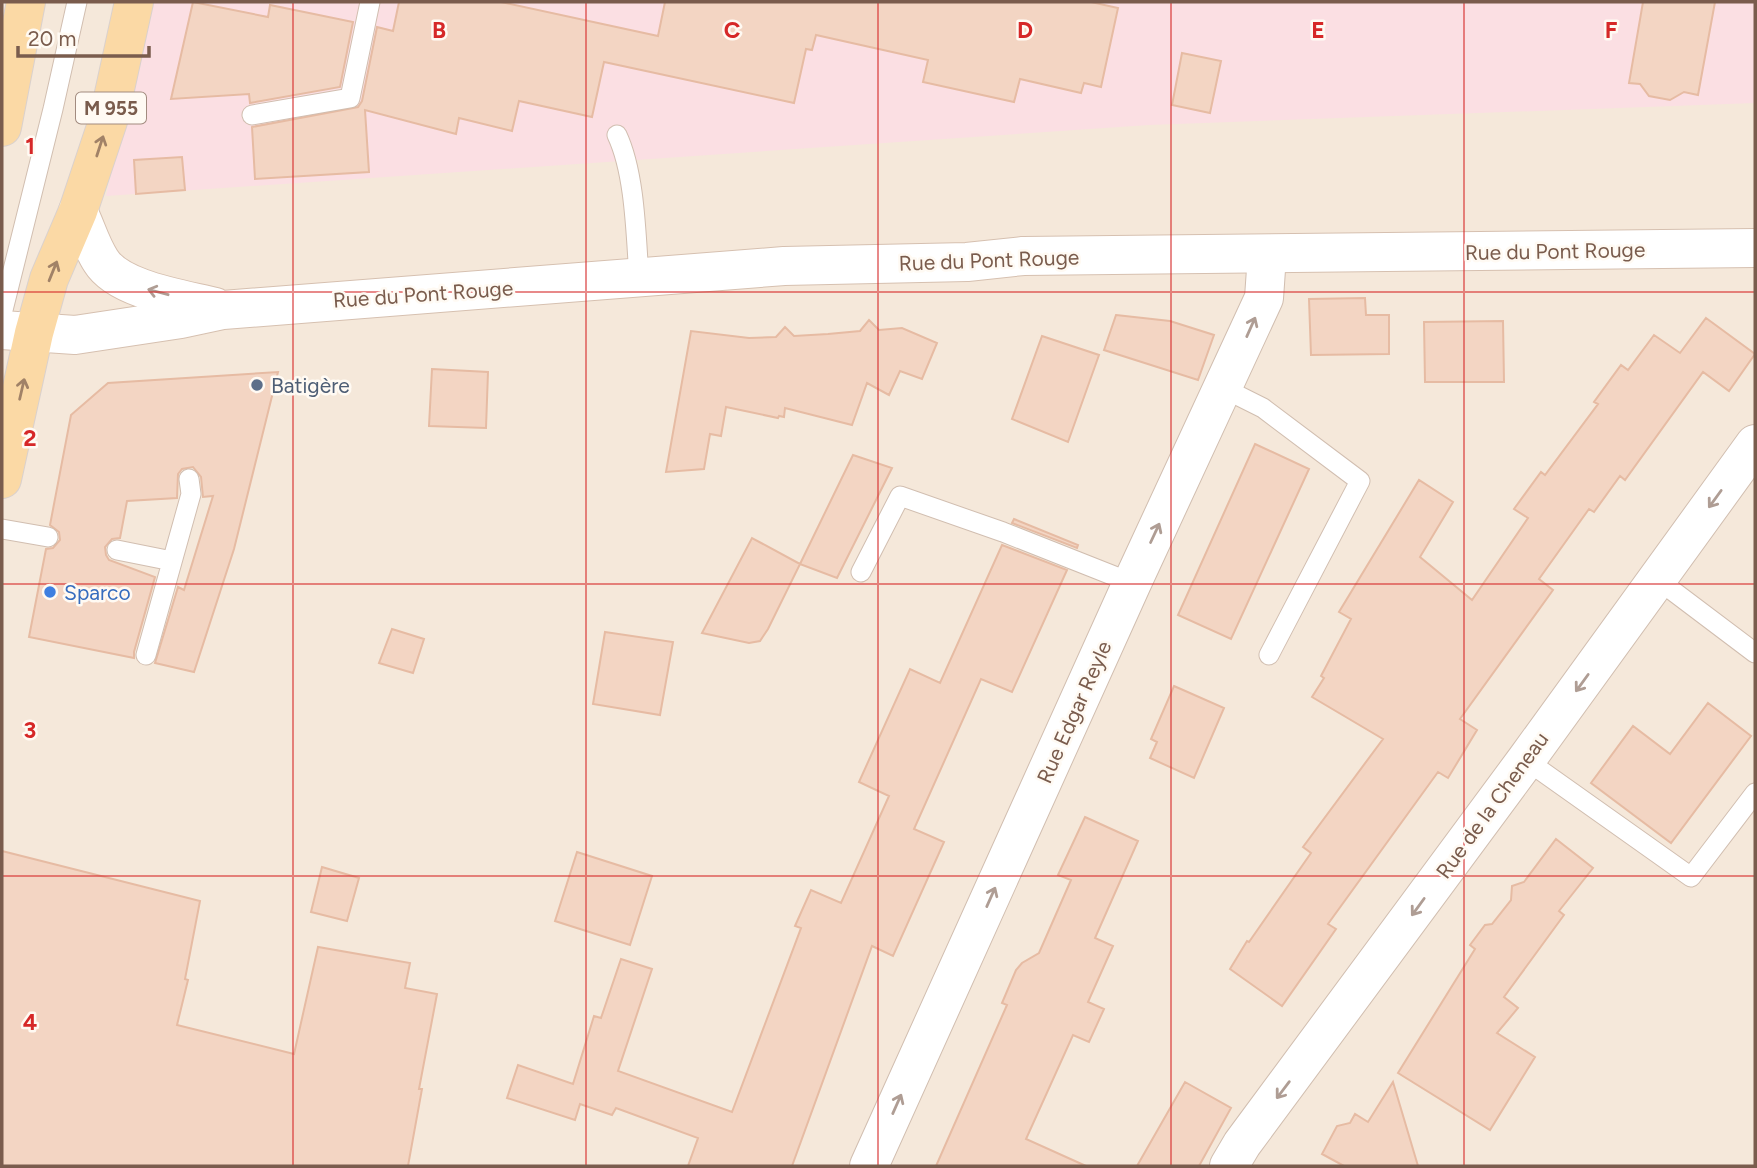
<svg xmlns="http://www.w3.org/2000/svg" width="1757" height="1168" viewBox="0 0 1757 1168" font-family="Figtree,sans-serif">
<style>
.residential{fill:#f5e8da}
.medical{fill:#fbdfe3}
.building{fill:#f3d5c3;stroke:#e6bba3;stroke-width:2}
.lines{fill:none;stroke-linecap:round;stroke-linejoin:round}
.service-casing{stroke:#d1beb0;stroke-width:21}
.minor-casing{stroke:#d1beb0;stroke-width:40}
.secondary-casing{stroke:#d6c0b0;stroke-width:40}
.primary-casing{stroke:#dad1cd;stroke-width:40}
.service{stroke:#fff;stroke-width:19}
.minor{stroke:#fff;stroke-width:38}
.secondary{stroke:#fff;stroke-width:38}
.primary{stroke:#fbd9a5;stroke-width:38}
.oneway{stroke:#a18267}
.oneway2{stroke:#af9d94}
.grid{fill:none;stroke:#d62828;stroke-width:2;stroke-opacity:0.55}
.service-dot{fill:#5c6f8a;stroke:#fffaf3;stroke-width:2.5}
.shop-dot{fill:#3f7fe0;stroke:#fffaf3;stroke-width:2.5}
.labels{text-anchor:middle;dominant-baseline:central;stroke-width:5;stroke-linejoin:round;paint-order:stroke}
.shield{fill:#fffaf3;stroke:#a28b7f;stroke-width:2}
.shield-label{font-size:19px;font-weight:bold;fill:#7a5c4d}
.street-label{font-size:21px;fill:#7a5c4d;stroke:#fffaf3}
.service-label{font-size:21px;fill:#4e5e75;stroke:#fffaf3;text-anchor:start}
.shop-label{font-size:21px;fill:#366cbe;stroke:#fffaf3;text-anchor:start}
.grid-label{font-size:23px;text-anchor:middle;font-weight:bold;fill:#d62828;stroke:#fffaf3;stroke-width:5;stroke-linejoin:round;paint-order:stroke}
</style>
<rect width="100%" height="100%" fill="#fdf6ec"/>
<path class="residential" d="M2,2H1755V1166H2Z"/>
<path class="medical" d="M150,2H1755V103L1149,125L106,196Z"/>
<path class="building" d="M193,2L268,17L270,5L353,22L340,87L250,103L249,94L171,99Z
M399,2H501L658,36L665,2H1091L1118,8L1101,87L1084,83L1081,93L1020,79L1014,102L923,82L928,60L816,35L812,50L806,49L794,103L604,62L592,117L519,101L512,131L459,118L456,134L365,110L369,172L255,179L252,127L358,107L362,101L377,27L393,31Z
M1643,2H1715L1698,95L1684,92L1670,100L1649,96L1640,84L1629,83Z
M1182,53L1221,61L1210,113L1172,105Z
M182,157L185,190L136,194L134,160Z
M1365,298L1366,315H1389V354L1311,355L1309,299Z
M1116,315L1170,321L1214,335L1198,380L1104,350Z
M1706,318L1755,354L1729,391L1703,372L1625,480L1620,476L1594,512L1589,509L1539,579L1553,590L1460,719L1477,730L1448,778L1438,772L1328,924L1336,929L1282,1006L1230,969L1247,941L1249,942L1311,853L1303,847L1383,739L1312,697L1324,678L1321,676L1351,619L1339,612L1419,480L1453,502L1420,557L1472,600L1528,518L1514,509L1541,472L1545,475L1598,404L1594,402L1621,365L1628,370L1654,335L1680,353Z
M869,320L879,330L902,328L937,343L922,379L900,371L889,395L867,383L852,425L785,408L784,417L779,416L778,418L726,407L721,436L710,434L704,469L666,472L691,331L749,338L776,337L785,327L794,336L828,334L860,331Z
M1503,321L1504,382H1425L1424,322Z
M1042,336L1099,355L1068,442L1012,419Z
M432,369L488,372L486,428L429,426Z
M278,372L234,549L194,672L155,663L178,587L184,590L213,496L203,497L201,477L193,467L182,469L178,474L177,498L127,501L120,538L112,539L105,547L106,555L109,560L155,577L134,652V658L29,637L46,549L53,548L60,540L59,532L50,525L71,415L108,383Z
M1255,444L1309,469L1231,639L1178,615Z
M853,455L892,468L837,578L800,564L768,629L760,641L749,643L702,633L752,538L800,564Z
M1014,519L1078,545L1077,548L1012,523Z
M1002,545L1067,570L1012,692L981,679L914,829L944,842L893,956L872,946L792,1166H688L698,1138L616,1108L612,1115L580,1104L575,1120L507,1098L518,1065L573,1084L594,1016L601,1018L621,959L652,969L618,1071L732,1112L801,928L795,926L811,890L841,903L889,796L859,782L910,669L940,683Z
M392,629L424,639L413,673L379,663Z
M605,632L673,642L660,715L593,704Z
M1174,686L1224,708L1194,778L1150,758L1157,742L1151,739Z
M1708,703L1751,736L1671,843L1591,783L1633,726L1670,754Z
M1085,817L1138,841L1095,938L1113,946L1088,1002L1104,1009L1089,1042L1073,1035L1026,1139L1086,1166H936L1007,1005L1002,1003L1016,970L1022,963L1039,953L1071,880L1058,875Z
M1556,839L1593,868L1559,911L1564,915L1504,997L1518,1008L1497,1033L1535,1057L1490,1130L1398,1073L1475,949L1470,945L1485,925L1492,924L1511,900L1512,886L1524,882Z
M2,851L200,901L185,979L188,980L177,1025L294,1054L318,947L410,963L405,988L437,994L419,1089H422L408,1166H2Z
M577,852L652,876L630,945L555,921Z
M322,867L359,878L347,921L311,912Z
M1185,1082L1231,1108L1199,1166H1137Z
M1393,1082L1418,1166H1344L1322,1154L1337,1126L1350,1123L1355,1114L1368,1122Z"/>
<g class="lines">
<defs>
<path id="service" d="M252,115L350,98L370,2
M617,135C635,173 636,235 639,278
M2,314L53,109L77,2
M1223,388L1263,408L1360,481L1269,655
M2,529L48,537
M117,550L172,561
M861,572L900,496L1003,532L1132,583
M1657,579L1755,653
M146,655L191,494L189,479
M1526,760L1691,877L1755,793"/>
<path id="minor" d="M869,1166L1132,583L1264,298L1267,255
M1229,1166L1242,1144L1526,760L1755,444"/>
<path id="secondary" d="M78,211C86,227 91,246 101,261C119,290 183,299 215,307
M2,330L75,335L181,319L223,310L784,266L967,262L1023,256L1755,248"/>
<path id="primary" d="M2,127L26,2
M2,479L34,333L49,279L78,211L108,121L134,2"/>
</defs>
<use href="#service" class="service-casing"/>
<use href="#minor" class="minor-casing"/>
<use href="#secondary" class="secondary-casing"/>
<use href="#primary" class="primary-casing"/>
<use href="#service" class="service"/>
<use href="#minor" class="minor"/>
<use href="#secondary" class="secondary"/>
<use href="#primary" class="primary"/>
</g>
<defs><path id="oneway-shaft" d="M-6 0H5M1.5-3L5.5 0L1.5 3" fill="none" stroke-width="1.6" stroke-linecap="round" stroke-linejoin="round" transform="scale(1.75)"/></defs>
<g class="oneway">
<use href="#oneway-shaft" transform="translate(100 146) rotate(-72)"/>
<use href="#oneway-shaft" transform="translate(53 271) rotate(-68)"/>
<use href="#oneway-shaft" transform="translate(22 389) rotate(-77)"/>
</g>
<g class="oneway2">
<use href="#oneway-shaft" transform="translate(158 292) rotate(-165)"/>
<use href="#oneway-shaft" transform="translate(1251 327) rotate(-66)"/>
<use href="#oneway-shaft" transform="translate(1715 499) rotate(126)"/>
<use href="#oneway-shaft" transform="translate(1155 533) rotate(-65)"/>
<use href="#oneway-shaft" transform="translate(1582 683) rotate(126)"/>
<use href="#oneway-shaft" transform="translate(991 897) rotate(-66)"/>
<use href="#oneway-shaft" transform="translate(1418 907) rotate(126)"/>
<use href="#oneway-shaft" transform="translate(1283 1090) rotate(127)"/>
<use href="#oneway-shaft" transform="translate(897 1104) rotate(-66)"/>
</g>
<path class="grid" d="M293,2V1166M586,2V1166M878,2V1166M1171,2V1166M1464,2V1166M2,292H1755M2,584H1755M2,876H1755"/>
<circle class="service-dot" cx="257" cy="385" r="7"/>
<circle class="shop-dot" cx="50" cy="592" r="7"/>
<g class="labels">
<rect class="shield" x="76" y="92.5" width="70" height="31" rx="5"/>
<g class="shield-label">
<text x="111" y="108">M 955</text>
</g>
<g class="street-label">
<text transform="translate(1555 251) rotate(-1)">Rue du Pont Rouge</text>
<text transform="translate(989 260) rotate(-2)">Rue du Pont Rouge</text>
<text transform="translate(423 294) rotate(-4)">Rue du Pont Rouge</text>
<text transform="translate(1074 712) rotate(-66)">Rue Edgar Reyle</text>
<text transform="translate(1492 805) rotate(-54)">Rue de la Cheneau</text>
</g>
<g class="service-label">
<text x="271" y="385">Batigère</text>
</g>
<g class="shop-label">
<text x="64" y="592">Sparco</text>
</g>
</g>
<g class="grid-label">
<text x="439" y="38">B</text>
<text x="732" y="38">C</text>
<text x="1025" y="38">D</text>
<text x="1318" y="38">E</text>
<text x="1611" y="38">F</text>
<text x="30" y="154">1</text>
<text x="30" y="446">2</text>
<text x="30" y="738">3</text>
<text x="30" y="1030">4</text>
</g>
<rect width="1757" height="1168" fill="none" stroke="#7a5c4d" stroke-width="7"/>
<path d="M18 46v10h131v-10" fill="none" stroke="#7a5c4d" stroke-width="3.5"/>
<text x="28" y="46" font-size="21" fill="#7a5c4d" stroke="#fffaf3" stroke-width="5" paint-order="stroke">20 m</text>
</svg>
